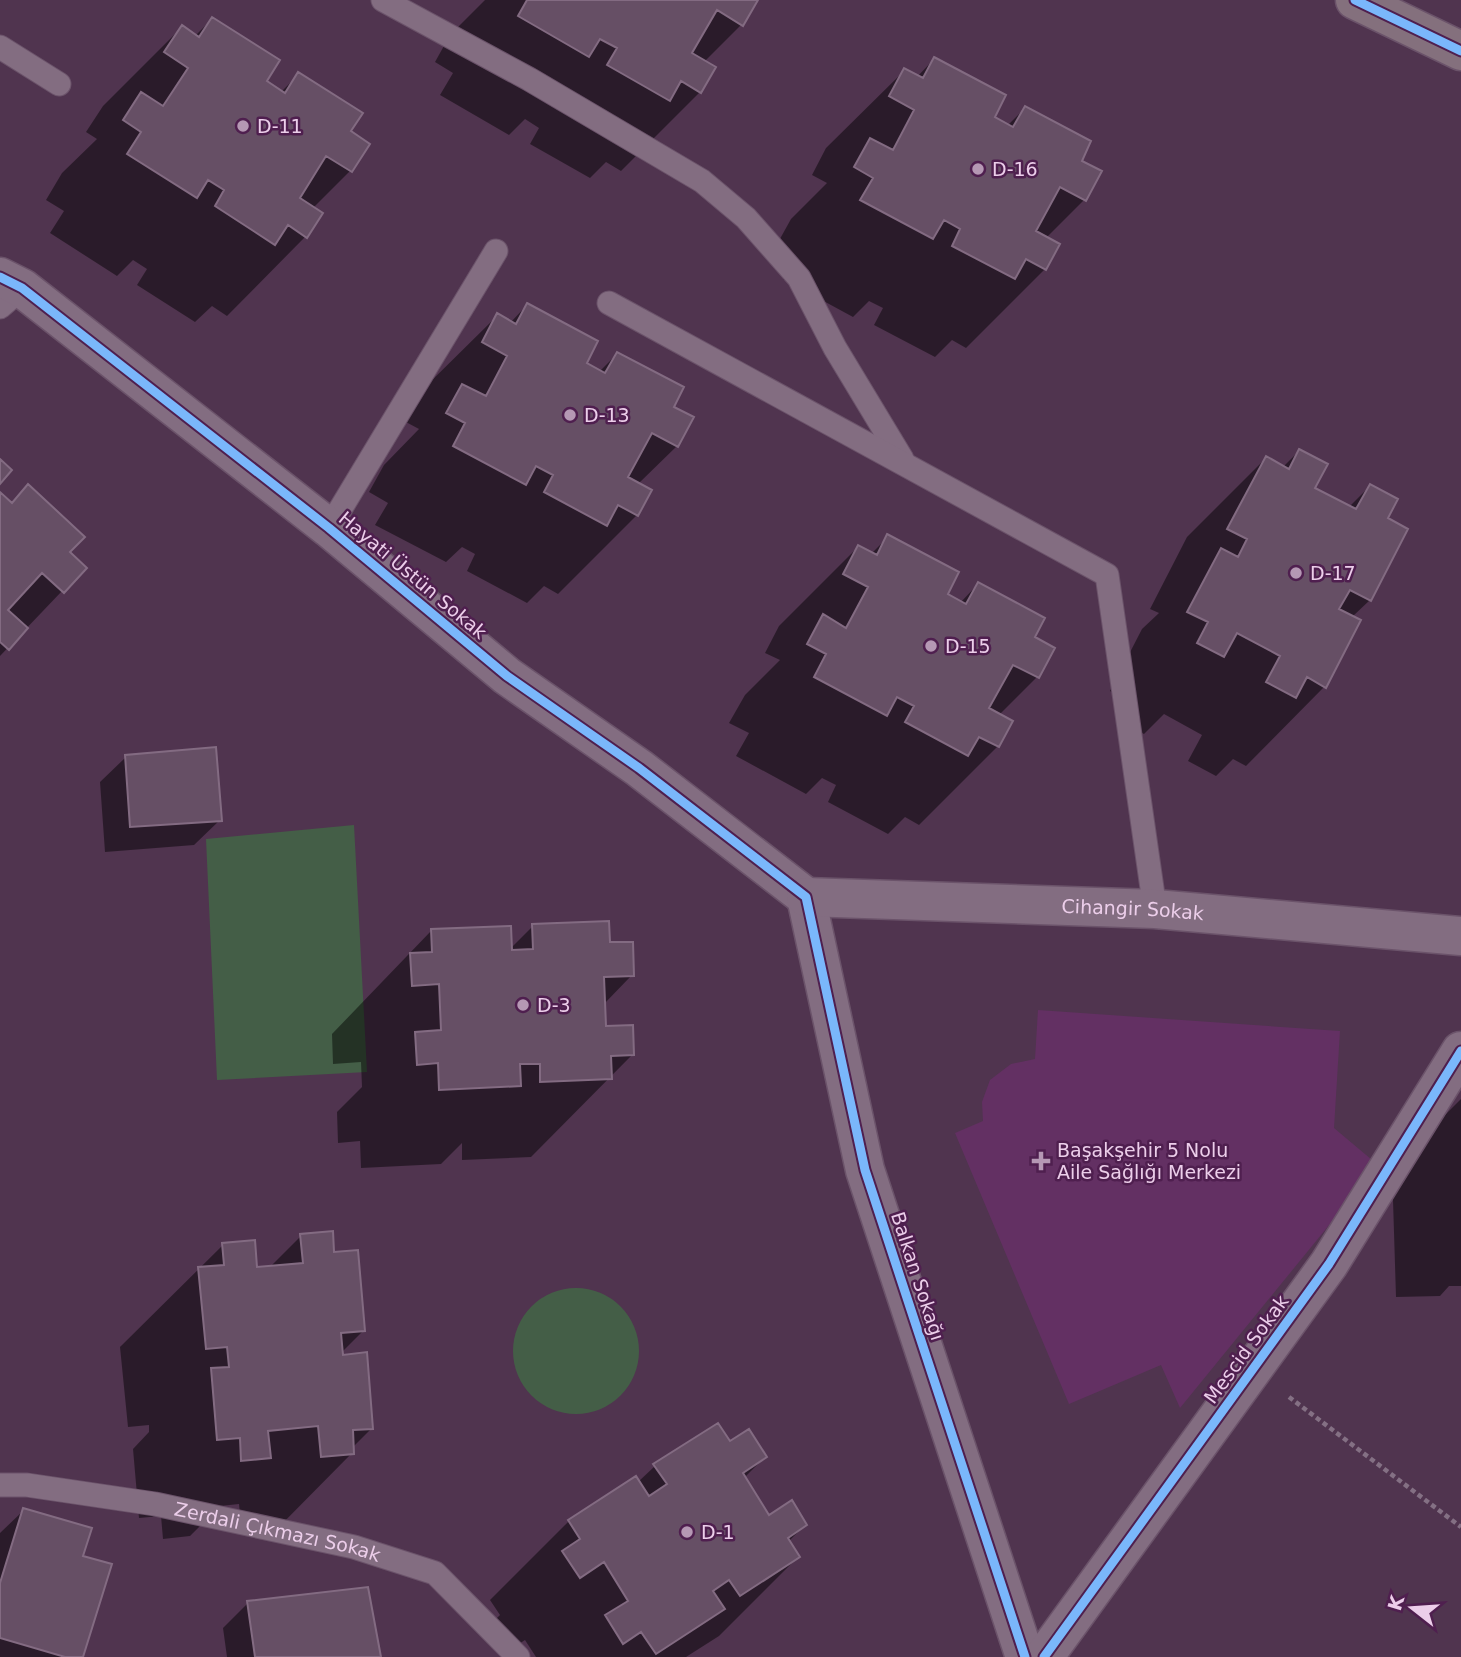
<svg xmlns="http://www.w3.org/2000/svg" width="1461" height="1657" viewBox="0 0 1461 1657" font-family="'DejaVu Sans',sans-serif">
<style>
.built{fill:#633063}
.green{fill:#445e47}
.shadow{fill:#0007}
.building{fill:#664f65;stroke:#836b82;stroke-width:2}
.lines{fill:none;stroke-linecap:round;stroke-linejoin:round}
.service-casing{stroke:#6b536a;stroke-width:25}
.minor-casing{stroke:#6b536a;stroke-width:41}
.primary-casing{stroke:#6b536a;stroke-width:41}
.path{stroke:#847084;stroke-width:4.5;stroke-dasharray:5 3.5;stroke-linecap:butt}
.service{stroke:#836d81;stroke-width:23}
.minor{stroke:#836d81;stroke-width:38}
.primary{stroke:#84707d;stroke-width:38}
.cycleway-casing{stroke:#4f1f4f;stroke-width:13}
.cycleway{stroke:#7ab7fb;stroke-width:9}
.poi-dot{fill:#b598b4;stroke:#4f1f4f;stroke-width:2.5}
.labels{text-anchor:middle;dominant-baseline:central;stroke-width:5;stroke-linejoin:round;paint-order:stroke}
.poi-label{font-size:19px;fill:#ecceea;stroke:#4f1f4f;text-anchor:start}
.street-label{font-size:19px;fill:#ecceea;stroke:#4f1f4f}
</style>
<rect width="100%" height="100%" fill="#50344f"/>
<path class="built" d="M1038,1010L1340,1031L1334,1128L1378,1165L1180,1408L1161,1365L1069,1404L955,1133L983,1121L982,1102L990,1080L1011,1064L1035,1059Z"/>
<path class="green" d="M354,825L367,1072L217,1080L206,839Z
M513 1351a63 63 0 1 1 126 0a63 63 0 1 1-126 0Z"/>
<path class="shadow" d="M485,0H756L742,24L704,62L700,92L621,171L606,162L590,178L530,144L539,128L525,119L509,135L440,95L453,73L435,62L450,35Z
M212,19L265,81L281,92L299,74L349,132L368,144L350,171L313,208L305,237L227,316L212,306L195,322L137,285L147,269L133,260L117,276L50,233L64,211L46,200L62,173L97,139L86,132L103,106L182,27L195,36Z
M934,59L992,118L1007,126L1025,108L1080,161L1099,172L1084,200L1046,238L1045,269L966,348L952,340L935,357L874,325L883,308L869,301L853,317L783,279L795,257L776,246L791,219L827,183L812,175L826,148L905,70L917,77Z
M527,305L585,364L599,372L617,354L672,407L677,446L638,484L637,515L558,594L544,586L527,603L467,571L475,554L462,547L446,562L375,525L388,503L369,492L384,465L419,429L404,421L418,394L497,316L510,323Z
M1299,451L1313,489L1349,507L1370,486L1386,519L1370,600L1352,617L1324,687L1246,766L1233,759L1216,776L1188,761L1202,735L1164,714L1144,734L1120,722L1130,701L1110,691L1142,629L1159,613L1150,609L1187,537L1266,458L1283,467Z
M0,495L84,568L0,656Z
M888,537L946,594L960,603L978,584L1033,638L1053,649L1037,677L999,715L998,746L919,825L905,817L888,834L828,802L836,785L822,778L806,794L736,756L749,733L729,723L745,695L780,660L765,653L779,626L858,547L871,554Z
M126,757L220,820L194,845L105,852L100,782Z
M533,926L608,944L632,975L604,1004V1028L633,1054L531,1157L462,1160V1143L441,1164L361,1168L360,1141L338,1143L337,1112L362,1087L361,1062L333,1064L332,1034L431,931L510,949Z
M1461,1099V1286H1449L1440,1296L1396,1297L1392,1168Z
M301,1236L333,1254L363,1331L341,1353L372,1428L352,1448V1453L274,1532L242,1535L239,1504L220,1506L190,1536L163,1539L161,1516L139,1518L133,1449L149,1432V1425L128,1427L120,1347L223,1245L256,1269L269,1268Z
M729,1443L765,1457L744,1478L768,1518L805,1525L788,1542L798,1557L719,1636L686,1657H536L525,1640L500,1656L484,1631L500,1615L490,1600L569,1521L638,1482L655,1466Z
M24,1510L81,1557V1657H0V1533Z
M248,1603L379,1657H227L223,1628Z"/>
<path class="building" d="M527,0H758L743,26L717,10L692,53L716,67L701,93L681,81L670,101L607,65L617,48L600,39L589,57L518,16Z
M212,17L280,60L267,81L285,93L298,72L363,113L351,131L370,144L352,172L326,156L300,198L323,213L307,238L288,225L275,245L215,206L224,190L208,180L197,198L127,154L141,132L123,120L141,92L163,106L188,68L164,52L182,25L199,37Z
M934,57L1006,95L995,117L1013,127L1025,106L1091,141L1082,161L1102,171L1086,201L1060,187L1036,231L1060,244L1046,270L1026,259L1015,279L952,246L960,229L944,220L933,239L860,200L873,178L854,167L870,138L893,150L914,110L889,96L904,68L923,78Z
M527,303L598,341L587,363L605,373L617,352L684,387L674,407L694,417L678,447L652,433L628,477L652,490L638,516L618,505L607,526L544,492L553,475L536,466L526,485L453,446L465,423L446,413L462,384L486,396L507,356L482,342L497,313L516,324Z
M1299,449L1328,464L1315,488L1356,509L1370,484L1398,499L1388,518L1408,529L1371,601L1350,590L1339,609L1361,620L1326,688L1307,677L1296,698L1266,682L1280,656L1237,633L1224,657L1197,643L1208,622L1187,612L1221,548L1238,557L1247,539L1227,529L1266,456L1289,469Z
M0,459L12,470L0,484Z
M28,484L85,537L70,552L87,568L64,593L42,573L8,610L28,628L9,650L0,642V492L12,503Z
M887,534L959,572L948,594L966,604L978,582L1045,618L1035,637L1055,648L1039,678L1013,665L989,708L1013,721L999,747L979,737L968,756L905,722L914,706L897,697L887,716L814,677L826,654L807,644L823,614L846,628L868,587L843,574L858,545L877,555Z
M216,747L222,821L130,827L125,755Z
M609,921L610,942H633L634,976L604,977L606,1026L633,1025L634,1055L611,1056L612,1079L540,1082V1064H520L521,1086L439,1090L438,1063L417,1065L415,1032L441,1030L439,984L412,986L410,953L432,952L431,929L511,926L512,950L533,949L532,924Z
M333,1231L334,1252L358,1250L365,1331L341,1333L343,1355L367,1352L373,1429L353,1430L354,1454L321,1457L318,1426L268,1431L271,1458L241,1461L240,1438L217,1440L211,1368L229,1367L227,1347L206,1349L198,1267L224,1265L222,1243L255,1240L257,1267L303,1263L300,1234Z
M718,1423L730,1441L749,1429L767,1457L743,1473L769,1515L792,1500L807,1525L788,1538L800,1557L740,1596L729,1580L713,1591L725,1609L656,1654L641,1632L623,1644L605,1615L628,1601L604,1562L580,1578L562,1551L580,1539L568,1520L636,1476L649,1496L667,1484L653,1464Z
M23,1508L92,1528L83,1556L112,1564L83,1657H65L0,1638V1583Z
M368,1587L381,1657H255L247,1601Z"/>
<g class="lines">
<defs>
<g id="service">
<path d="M383,0L529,79L702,181L746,218L799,278L835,348L902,459"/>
<path d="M0,47L59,84"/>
<path d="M609,303L1107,575L1155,909"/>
<path d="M0,307L22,288"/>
<path d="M329,528L496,251"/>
<path id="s1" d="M0,1485H27L155,1504L354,1547L435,1573L518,1657"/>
</g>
<g id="minor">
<path d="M0,277L22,288L329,528L507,676L639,768L806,897"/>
<path d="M806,897L865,1170L1025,1657"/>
<path id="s2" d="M806,897L1155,909L1461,936"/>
<path d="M1044,1657L1329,1264L1461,1051"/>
</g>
<path id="primary" d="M1355,0L1461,51"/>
</defs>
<use href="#service" class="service-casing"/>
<use href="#minor" class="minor-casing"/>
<use href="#primary" class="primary-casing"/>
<path class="path" d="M1289,1397L1461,1527"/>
<use href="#service" class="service"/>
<use href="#minor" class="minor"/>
<use href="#primary" class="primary"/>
<defs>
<path id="cycleway" d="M1355,0L1461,51
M0,277L22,288L329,528L507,676L639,768L806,897L865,1170L1025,1657
M1044,1657L1329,1264L1461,1051"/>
</defs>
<use href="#cycleway" class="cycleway-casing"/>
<use href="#cycleway" class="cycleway"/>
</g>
<g class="poi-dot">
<circle cx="243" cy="126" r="7"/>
<circle cx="978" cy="169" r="7"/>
<circle cx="570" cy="415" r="7"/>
<circle cx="1296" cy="573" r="7"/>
<circle cx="931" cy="646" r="7"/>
<circle cx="523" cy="1005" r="7"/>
<path d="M1037.5 1150.5h7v7h7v7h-7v7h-7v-7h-7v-7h7z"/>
<circle cx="687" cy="1532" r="7"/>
</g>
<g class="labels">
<g class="poi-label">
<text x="257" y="126">D-11</text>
<text x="992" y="169">D-16</text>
<text x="584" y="415">D-13</text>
<text x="1310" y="573">D-17</text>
<text x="945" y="646">D-15</text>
<text x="537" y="1005">D-3</text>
<text x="1057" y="1150">Başakşehir 5 Nolu<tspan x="1057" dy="22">Aile Sağlığı Merkezi</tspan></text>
<text x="701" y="1532">D-1</text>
</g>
<g class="street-label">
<text transform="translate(413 575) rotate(40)">Hayati Üstün Sokak</text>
<text stroke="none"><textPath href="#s2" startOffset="327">Cihangir Sokak</textPath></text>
<text transform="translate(918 1276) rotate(72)">Balkan Sokağı</text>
<text transform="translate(1246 1349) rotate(-54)">Mescid Sokak</text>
<text stroke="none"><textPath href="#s1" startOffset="282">Zerdali Çıkmazı Sokak</textPath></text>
</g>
</g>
<g transform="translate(1412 1608) rotate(287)" stroke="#4f1f4f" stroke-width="5" paint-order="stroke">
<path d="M0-5L12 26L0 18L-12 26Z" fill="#ecceea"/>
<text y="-10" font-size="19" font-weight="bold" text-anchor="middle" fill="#ecceea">K</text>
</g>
</svg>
